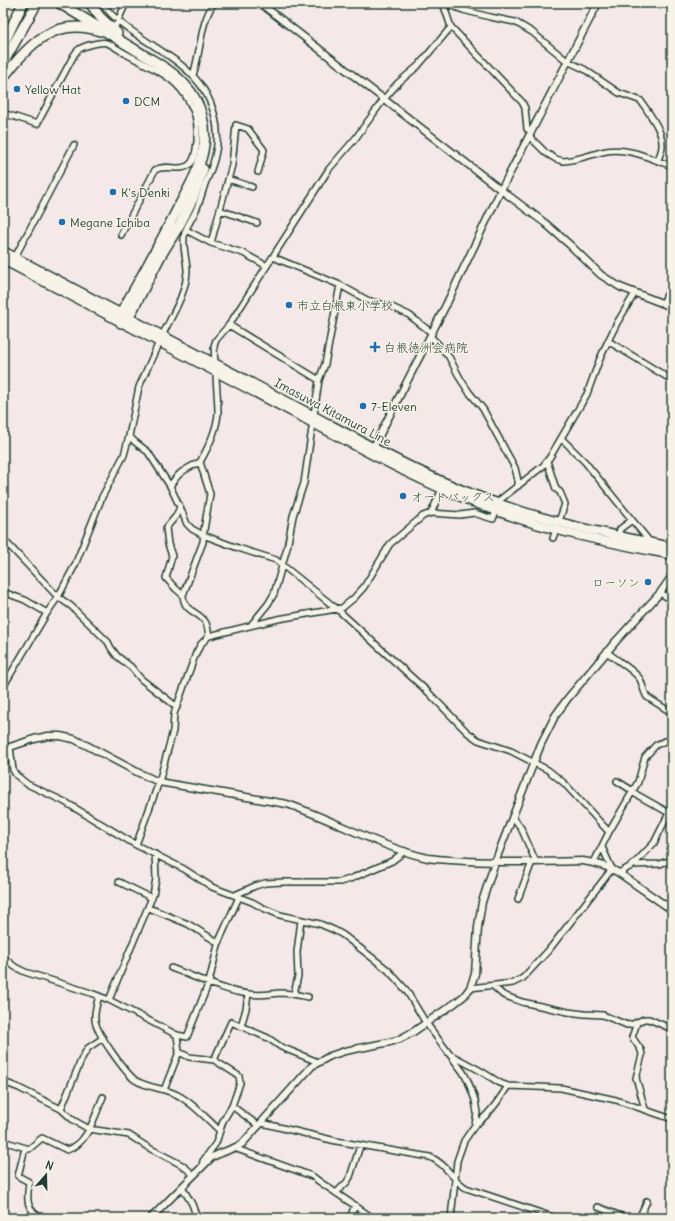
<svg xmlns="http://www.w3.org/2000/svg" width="675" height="1221" viewBox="0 0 675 1221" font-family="Delius,'Klee One',sans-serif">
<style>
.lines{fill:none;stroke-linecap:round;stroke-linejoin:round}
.minor-casing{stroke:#1f3d34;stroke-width:8}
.tertiary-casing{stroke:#1f3d34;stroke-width:9}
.primary-casing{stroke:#1f3d34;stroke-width:11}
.motorway-casing{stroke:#1f3d34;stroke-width:12}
.minor{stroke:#f7f3e8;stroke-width:5}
.tertiary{stroke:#f7f3e8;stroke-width:6}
.primary{stroke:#f7f3e8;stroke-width:8}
.motorway{stroke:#f7f3e8;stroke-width:9}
.poi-dot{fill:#1f6fb2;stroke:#f7f3e8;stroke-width:1.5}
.labels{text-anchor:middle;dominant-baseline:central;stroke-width:3;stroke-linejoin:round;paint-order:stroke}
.poi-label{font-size:12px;fill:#1f3d34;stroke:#f7f3e8;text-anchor:start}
.street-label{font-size:12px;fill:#1f3d34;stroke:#f7f3e8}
</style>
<rect width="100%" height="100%" fill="#f4e9e8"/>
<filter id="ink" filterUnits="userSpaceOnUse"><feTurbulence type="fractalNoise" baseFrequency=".025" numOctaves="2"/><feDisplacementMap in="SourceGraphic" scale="8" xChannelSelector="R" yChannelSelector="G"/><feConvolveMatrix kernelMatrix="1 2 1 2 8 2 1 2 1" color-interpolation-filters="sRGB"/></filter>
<g filter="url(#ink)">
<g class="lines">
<defs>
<path id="minor" d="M102,3C124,34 168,49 194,77C213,97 222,129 215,156C213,165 209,175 205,184C202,193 200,202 196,210C193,217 188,224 185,232C181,244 187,259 187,271C186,294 172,315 162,336
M443,3L451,27L522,102L525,108L527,129L532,131
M444,3L463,10L490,17L515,22L532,32L567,61L584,69L619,93L639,100
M115,27L126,3
M193,75C201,52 200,22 214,3
M641,101C649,114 663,130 662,146C662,151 659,156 658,161
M3,113L37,124L74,55C75,54 76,52 78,50C83,46 101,41 107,43C113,45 120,51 126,54C146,65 172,75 185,95C196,112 198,122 197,141C196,149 196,159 190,164C181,173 166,163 155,170L121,235
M529,136L546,153L556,159L563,161C578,160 592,154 606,151C629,147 651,159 672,166
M228,179L252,187
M220,210L257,223
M186,230L211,243L243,253L267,266
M211,243L232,165L236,125L248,129L264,150L258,172
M15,257L74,145
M273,257L340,285L367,300L392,307L409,315L432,333
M663,303L672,284
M229,325L319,380
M430,336L438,344L449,357L461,380L469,392L483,409L515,468L518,481V486
M608,341L672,380
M215,364L214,346L216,340L229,325L329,169L355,139L384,99L398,83L418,66L451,27
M129,436L135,442L148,452L170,486L180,507L176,516L166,528L168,544L172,556L166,578L176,589L183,595
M561,438L585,462L650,542
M547,461L556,489L560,492L565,504L553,538
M170,486C180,471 184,470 200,462
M180,507L187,524L192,529L203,535L238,548L276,560L337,609L428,692L467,732L478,740L511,751L548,770L564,783L609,832
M431,513L442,489
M618,536L620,529L632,520
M3,539L58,597L71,606L108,642L111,648L117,656L131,667L141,679L177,707
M3,592L25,600L47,613
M660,593L672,600
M251,625L268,604L274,594L287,548L293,516L304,483L319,380L325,364L340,285
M209,636C208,632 208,627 206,623C198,610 184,613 183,595L203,542L204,530L210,494L200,462C208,448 217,430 218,413C218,399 216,385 216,372
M607,652C615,659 634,670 640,679C643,685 643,691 647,697L672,713
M3,687L47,613L58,597L75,565L102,497L124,455L129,436L139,387L159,342
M669,741L672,732
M10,747L13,770L16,775L27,784L65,802L136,845L184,869L212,887L252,902L263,908L280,915L320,924L334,930L343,935L388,970L406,990L426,1023L463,1072L468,1081L475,1100L477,1113L475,1125L464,1141L457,1161L451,1218
M617,781L633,791
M632,792L671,814
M513,817L521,828L536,862
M136,845L159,782L173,731L174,714L196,653L201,644L209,636L278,619L342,608L354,598L364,587L390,544L423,516L431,513L460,515L474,513L493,519L501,499L543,466L550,457L587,394L599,361L608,341L617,323L635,293
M594,862L609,832L638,782L645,757L656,745L665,741L672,742
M633,865L654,843L669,813
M619,873L633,865L660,864L665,862L672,861
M119,882L152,898
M235,895L255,886L265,883L283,882H340L350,879L392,861L405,851
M518,899L532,862
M149,908L188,924L219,943
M3,957L15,967L25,972L91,993L109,1000L177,1035L179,1052L189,1057L214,1060L239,1076L240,1083L232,1106L223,1121L216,1143L203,1161L202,1166
M171,968C196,977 223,991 249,994C261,996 269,994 280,993C290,993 298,995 308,997
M493,986L503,995L522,1002L568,1012L584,1014L603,1015L627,1025L633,1024L644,1019H649L672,1029
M470,988L513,983L523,978L548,951L612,869L602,847
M294,994L298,976L297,952L301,920
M99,996C97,1004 94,1011 95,1020C96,1033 125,1072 135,1080C149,1089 168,1088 181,1097C196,1106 208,1120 220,1131
M109,1000L153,895L156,879L155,854
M637,1023L632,1037L641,1050L642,1055L636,1078L645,1109
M241,1026L246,1009L248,994
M177,1035L187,1037L209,982L219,941L239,897
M451,1055L479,1070L500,1083L508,1086L561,1088L616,1100L672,1119
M214,1060L231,1022L268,1038L281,1047L318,1062
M3,1085L9,1084L19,1088L61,1109L73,1120L89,1129L129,1135L149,1148L182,1165L194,1175
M164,1090L179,1052
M232,1106L259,1126
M61,1109L82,1058L88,1048L103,1038
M262,1123L336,1141L430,1157C448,1165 451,1179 466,1188L556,1218
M475,1125C489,1115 499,1100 508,1086
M3,1141L29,1149L42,1138L67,1150C88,1144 95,1115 103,1097
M25,1148L18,1176L29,1182C27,1199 25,1208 41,1218
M234,1148L312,1176L320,1182L373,1218
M182,1187L192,1204L197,1218
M336,1193L347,1182L350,1177L360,1146
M598,1207L626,1218
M350,1218L355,1205
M606,1218L609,1212
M639,1218L647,1201"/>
<path id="tertiary" d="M260,3L501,190L545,223L570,245L601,275L620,287L672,307
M372,450L446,305L501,190L598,3
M3,747H10L34,739L48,736H60L74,739L88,746L139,773L159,782L287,804C335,820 379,847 428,858C441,860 455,860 468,861C506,863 544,862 583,861C596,863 608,866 619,873L672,910
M151,1218L212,1157C222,1152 233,1149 242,1144L312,1066L330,1056L345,1051L390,1042L400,1039L413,1032L455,1003L464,996L470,988L475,974L478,927L482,902L495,862L541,744L555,716L568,698L617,640L660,593L672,576"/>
<path id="primary" d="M3,251C103,303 203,358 303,410C367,444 431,481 500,504C556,524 614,535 672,547
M3,260C100,312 197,363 294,413C360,448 426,486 497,511C553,532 613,543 672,555"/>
<path id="motorway" d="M59,3C84,18 109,34 134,49C152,60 172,70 186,86C201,102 208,129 203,151C199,171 188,189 179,206C160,243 141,278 121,313V323
M90,3L100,17L117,33
M3,45L23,3
M3,63L37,3
M3,78C28,45 54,16 100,31
M121,323L129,317L160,257L180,224L193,198L203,169"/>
</defs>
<use href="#minor" class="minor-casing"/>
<use href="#tertiary" class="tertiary-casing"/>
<use href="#primary" class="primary-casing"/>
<use href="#motorway" class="motorway-casing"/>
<use href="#minor" class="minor"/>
<use href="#tertiary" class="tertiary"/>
<use href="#primary" class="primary"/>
<use href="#motorway" class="motorway"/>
</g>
</g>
<g class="poi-dot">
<circle cx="17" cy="89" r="4"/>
<circle cx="126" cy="101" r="4"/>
<circle cx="113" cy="192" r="4"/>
<circle cx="62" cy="222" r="4"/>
<circle cx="289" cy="305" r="4"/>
<path d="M373 341h4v4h4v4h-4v4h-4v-4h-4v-4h4z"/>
<circle cx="363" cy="406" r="4"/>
<circle cx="403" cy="496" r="4"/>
<circle cx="648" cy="582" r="4"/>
</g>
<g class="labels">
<g class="poi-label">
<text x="25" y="89">Yellow Hat</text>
<text x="134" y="101">DCM</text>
<text x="121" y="192">K's Denki</text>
<text x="70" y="222">Megane Ichiba</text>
<text x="297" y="305">市立白根東小学校</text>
<text x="384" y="347">白根徳洲会病院</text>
<text x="371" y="406">7-Eleven</text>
<text x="411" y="496">オートバックス</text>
<text x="640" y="582" text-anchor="end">ローソン</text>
</g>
<g class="street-label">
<text transform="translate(333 412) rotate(28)">Imasuwa Kitamura Line</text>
</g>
</g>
<rect width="675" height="1221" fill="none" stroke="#f7f3e8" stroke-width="16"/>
<rect x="8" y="8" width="659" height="1205" fill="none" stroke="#1f3d34" stroke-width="1.5" filter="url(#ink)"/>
<g transform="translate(46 1175) rotate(20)" stroke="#f7f3e8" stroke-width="3" paint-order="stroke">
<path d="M0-3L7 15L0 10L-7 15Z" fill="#1f3d34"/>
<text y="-6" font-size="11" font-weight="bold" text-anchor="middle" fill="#1f3d34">N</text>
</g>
</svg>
